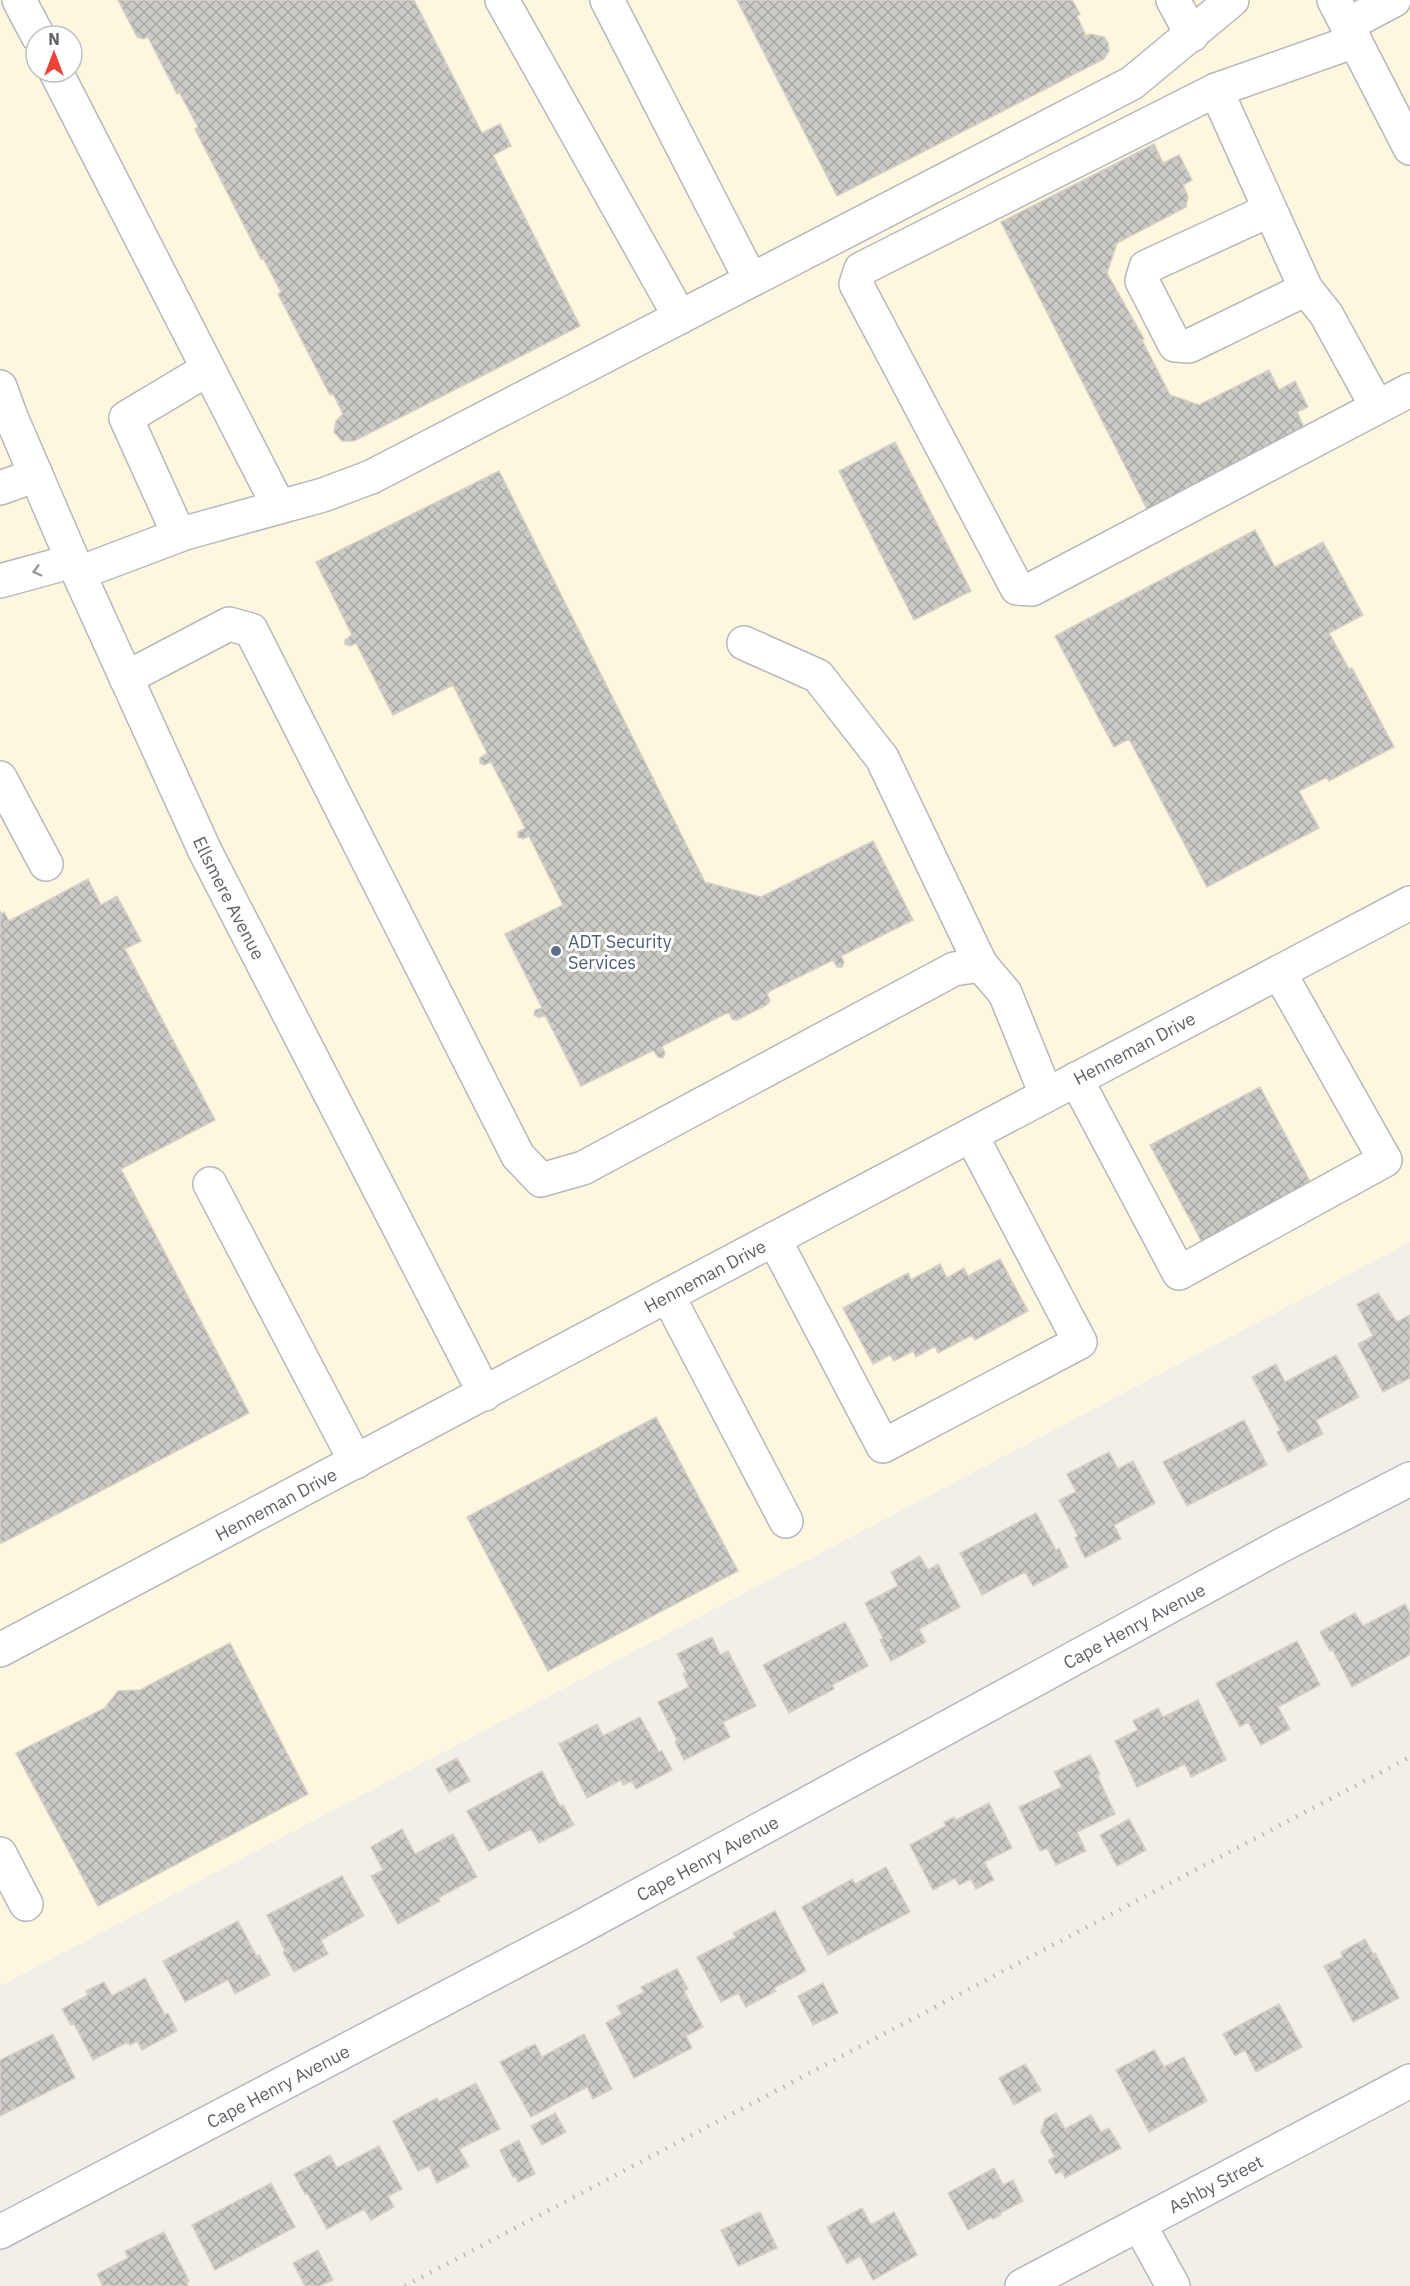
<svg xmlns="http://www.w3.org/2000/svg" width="1410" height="2286" viewBox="0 0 1410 2286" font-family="'IBM Plex Sans',sans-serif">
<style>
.commercial{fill:#fef7e0;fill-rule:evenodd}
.building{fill:url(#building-cross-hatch);stroke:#d6d1c6;stroke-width:1.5}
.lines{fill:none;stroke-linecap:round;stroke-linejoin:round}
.minor-casing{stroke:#b5b8bc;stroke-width:36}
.minor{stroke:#fff;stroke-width:33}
.rail{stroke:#b6b7b8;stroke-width:4.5;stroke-dasharray:1.5 8;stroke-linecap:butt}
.oneway{stroke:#979a9d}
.service-dot{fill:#5c6f8a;stroke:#fff;stroke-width:2}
.labels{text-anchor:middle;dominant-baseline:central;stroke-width:6;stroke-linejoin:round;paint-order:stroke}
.street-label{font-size:18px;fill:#5f6368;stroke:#fff}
.service-label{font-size:18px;fill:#4e5e75;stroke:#fff;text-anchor:start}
</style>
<defs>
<pattern id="building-cross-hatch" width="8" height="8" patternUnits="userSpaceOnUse" patternTransform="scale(1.5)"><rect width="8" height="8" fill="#cccac5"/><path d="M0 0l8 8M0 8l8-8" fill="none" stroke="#a9a8a4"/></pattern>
</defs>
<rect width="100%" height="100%" fill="#f1efe8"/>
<path class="commercial" d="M0,0H1410V1242L0,1986ZM36,36H72V72H36Z"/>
<path class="building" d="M118,0H414L482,133L500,124L511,146L493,155L580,326L354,441H342L334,432L336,421L343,414L333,394L330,395L278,294L281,292L263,258L261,259L195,129L198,127L179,92L177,94L148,37L143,39L137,37Z
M737,0H1072L1080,14L1077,16L1086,36L1090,34L1104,37L1108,43L1109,51L1104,59L837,196Z
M1154,144L1163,163L1179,155L1192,180L1183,185L1188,196L1186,207L1117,243L1107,273L1144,339L1142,340L1170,395L1199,405L1269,370L1279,390L1295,381L1308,407L1297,412L1303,425L1300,435L1148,511L1001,222Z
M895,442L971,591L914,620L839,471Z
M499,471L705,882L761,897L873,841L913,920L841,956L844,962L842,967H837L833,960L770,991L767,994L770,1000L768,1004L737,1020L732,1019L729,1013L725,1014L664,1045L662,1047L665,1053L663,1058L658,1057L654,1051H652L581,1086L545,1015L539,1018L534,1015L535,1010L542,1008L505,934L563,905L529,836L523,839L518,837V832L525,828L491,762L484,765L480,763V758L487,753L453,685L393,715L356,643L350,646L345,644V640L352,635L316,562Z
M1255,530L1275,567L1323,542L1363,615L1329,633L1349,669L1352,668L1394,747L1329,781L1327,777L1299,791L1319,828L1207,887L1129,739L1114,747L1055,636Z
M88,879L101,905L117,896L141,941L125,949L215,1120L121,1169L249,1413L0,1544V911L2,914L4,912L9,921Z
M1260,1087L1312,1185L1202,1242L1150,1145Z
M1000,1259L1028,1311L975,1340L972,1335L938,1353L935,1346L916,1357L913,1351L894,1361L890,1355L873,1364L843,1308L908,1273L911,1280L940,1264L947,1278L964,1268L968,1276Z
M1378,1293L1397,1322L1410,1315V1378L1383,1392L1358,1344L1373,1336L1357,1304Z
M1336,1355L1359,1397L1316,1420L1323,1434L1288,1452L1277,1432L1280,1430L1252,1377L1276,1364L1285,1382Z
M656,1417L738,1571L548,1671L467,1517Z
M1244,1420L1267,1465L1187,1506L1163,1462Z
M1109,1452L1118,1469L1133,1461L1155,1503L1114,1525L1121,1539L1085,1558L1075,1538L1078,1536L1059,1500L1076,1492L1067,1474Z
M1036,1513L1056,1550L1059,1548L1068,1567L1033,1586L1025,1572L982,1595L960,1553Z
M920,1556L928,1570L938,1564L960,1607L919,1629L926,1642L891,1661L880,1640L883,1638L865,1603L898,1586L891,1572Z
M1405,1604L1410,1614V1655L1352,1687L1332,1649L1330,1651L1320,1632L1355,1613L1363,1626Z
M845,1622L868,1666L832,1685L834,1689L789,1713L763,1665Z
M712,1637L720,1655L728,1651L756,1706L723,1722L730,1737L684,1760L675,1742L677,1740L658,1702L689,1687L683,1674L686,1672L677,1654Z
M1297,1641L1320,1685L1278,1707L1290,1729L1261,1745L1248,1722L1240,1727L1216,1683Z
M230,1643L308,1794L98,1906L16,1753L105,1708L118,1691L140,1690Z
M1198,1700L1226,1760L1191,1777L1185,1764L1137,1787L1115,1741L1138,1730L1133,1721L1158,1708L1163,1717Z
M640,1717L659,1752L662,1751L672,1770L636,1789L632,1781L623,1785L621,1780L587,1798L559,1744L597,1724L603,1736Z
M1090,1755L1100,1774L1097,1775L1115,1814L1077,1832L1086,1851L1056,1865L1047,1848L1040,1851L1019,1807L1062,1787L1054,1772Z
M457,1758L470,1781L449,1792L436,1769Z
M542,1771L560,1806L563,1805L574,1825L539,1843L531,1829L489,1851L467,1811Z
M989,1803L1012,1848L984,1862L994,1880L976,1889L971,1879L959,1885L955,1878L933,1890L910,1845L946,1826L944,1822L954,1817L956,1820Z
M1129,1819L1146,1850L1117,1866L1100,1835Z
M402,1829L415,1854L453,1834L477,1877L438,1898L440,1901L398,1924L371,1876L383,1870L371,1847Z
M886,1867L910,1912L828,1955L802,1907L852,1879L855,1884Z
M342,1876L364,1916L321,1940L328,1954L294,1972L283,1952L285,1951L267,1915Z
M775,1911L806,1971L774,1988L776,1991L746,2007L738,1993L721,2002L697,1957L736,1937L733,1933Z
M238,1921L257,1957L259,1955L270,1975L235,1994L228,1980L185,2002L163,1961Z
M1365,1939L1373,1954L1375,1953L1399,1998L1353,2022L1324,1966L1343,1957L1341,1952Z
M677,1969L688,1989L684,1991L703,2027L686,2036L692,2048L634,2078L606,2023L622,2014L617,2006L644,1992L641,1987Z
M145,1978L165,2015L168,2013L177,2031L142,2050L137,2041L130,2045L128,2042L93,2060L74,2024L71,2025L62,2009L88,1995L86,1991L104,1982L112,1996Z
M823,1983L838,2013L813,2025L798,1996Z
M1279,2004L1302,2047L1256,2072L1245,2050L1235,2056L1223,2034Z
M53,2034L75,2078L0,2116V2060Z
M584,2034L612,2089L593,2099L587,2087L531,2117L500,2062L535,2044L542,2057Z
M1154,2050L1164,2067L1184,2057L1207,2101L1149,2132L1116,2070Z
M1025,2064L1041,2090L1014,2105L999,2078Z
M476,2083L500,2129L459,2149L469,2166L437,2183L429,2166L418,2171L393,2121L437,2098L439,2102Z
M555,2113L566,2132L542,2145L531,2126Z
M1056,2113L1065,2129L1091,2115L1101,2132L1109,2128L1121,2148L1065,2178L1062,2171L1056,2174L1048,2160L1055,2157L1041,2132L1045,2119Z
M519,2140L535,2174L518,2182L516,2177H513L500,2150Z
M379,2146L402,2189L388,2196L394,2207L371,2220L364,2209L327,2229L307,2193L305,2194L294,2174L330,2155L337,2168Z
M994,2168L1003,2185L1013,2180L1023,2201L1000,2213L1001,2215L993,2219L991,2217L968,2230L948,2193Z
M271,2183L295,2227L215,2270L192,2225Z
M862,2208L871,2225L894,2212L917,2255L873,2280L860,2256L847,2264L827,2227Z
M760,2212L777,2248L738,2266L721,2230Z
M164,2232L189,2281L187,2283L188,2286H103L97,2274L128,2258L125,2251Z
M318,2250L333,2280L320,2286H305L293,2263Z"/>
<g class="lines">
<defs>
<g id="minor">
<path d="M19,0L38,36"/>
<path d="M502,0L680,317"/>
<path d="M607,0L751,280"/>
<path d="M1173,0L1192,35"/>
<path d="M1334,0L1410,148"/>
<path d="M1347,25L1394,0"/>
<path d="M1355,41L1216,90L861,269L856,284L1017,588L1032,589L1410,390"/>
<path d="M56,72L279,507"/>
<path d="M1216,90L1306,289L1189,346L1175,345L1142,281L1146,267L1270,210"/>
<path d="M1306,289L1326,314L1377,407"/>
<path id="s1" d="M0,387L11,417L73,561L205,851L485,1394"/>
<path d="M0,488L36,475"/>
<path d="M179,535L126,418L208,369"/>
<path d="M79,573L185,533L323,495L371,477L1132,83L1232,0"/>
<path d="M0,581L73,561"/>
<path d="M744,643L818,676L882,758L981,965"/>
<path d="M126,678L229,624L251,630L518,1156L541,1180L583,1168L954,969L981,965L1005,993L1046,1094"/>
<path d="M0,778L46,864"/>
<path d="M1076,1079L1179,1273L1385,1160L1279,972"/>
<path d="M210,1184L356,1462"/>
<path d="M774,1239L883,1446L1080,1342L971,1135"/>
<path d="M668,1296L786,1521"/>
<path id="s2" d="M0,1650C470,1402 939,1149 1410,903"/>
<path d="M0,1854L26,1904"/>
<path d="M1139,2224L1173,2286"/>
<path id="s3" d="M0,2232L577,1929L1282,1545L1410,1479"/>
<path id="s4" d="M1022,2286L1410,2081"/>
</g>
</defs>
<use href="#minor" class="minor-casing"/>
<use href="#minor" class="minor"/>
<path class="rail" d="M405,2286L1410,1757"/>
</g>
<defs><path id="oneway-chevron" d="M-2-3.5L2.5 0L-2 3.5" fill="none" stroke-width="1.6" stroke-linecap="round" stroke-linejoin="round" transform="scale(1.5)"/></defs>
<use class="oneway" href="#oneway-chevron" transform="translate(37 571) rotate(165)"/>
<circle class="service-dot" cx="556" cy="951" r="6"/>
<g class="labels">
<g class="street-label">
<text stroke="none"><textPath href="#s1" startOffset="560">Ellsmere Avenue</textPath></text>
<text stroke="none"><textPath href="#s2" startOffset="1284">Henneman Drive</textPath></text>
<text stroke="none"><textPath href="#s2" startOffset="798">Henneman Drive</textPath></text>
<text stroke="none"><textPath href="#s2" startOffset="312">Henneman Drive</textPath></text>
<text stroke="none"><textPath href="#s3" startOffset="1286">Cape Henry Avenue</textPath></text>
<text stroke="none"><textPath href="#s3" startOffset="800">Cape Henry Avenue</textPath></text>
<text stroke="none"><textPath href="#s3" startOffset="314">Cape Henry Avenue</textPath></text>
<text stroke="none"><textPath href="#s4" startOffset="219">Ashby Street</textPath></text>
</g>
<g class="service-label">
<text x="568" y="941">ADT Security<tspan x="568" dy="21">Services</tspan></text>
</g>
</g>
<g transform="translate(54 54)"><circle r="28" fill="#ffffff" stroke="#bfc1c3" stroke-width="1.5"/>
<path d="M0-4.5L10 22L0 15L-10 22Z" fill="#ea4335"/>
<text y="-9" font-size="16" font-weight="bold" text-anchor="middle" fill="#5f6368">N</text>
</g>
</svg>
